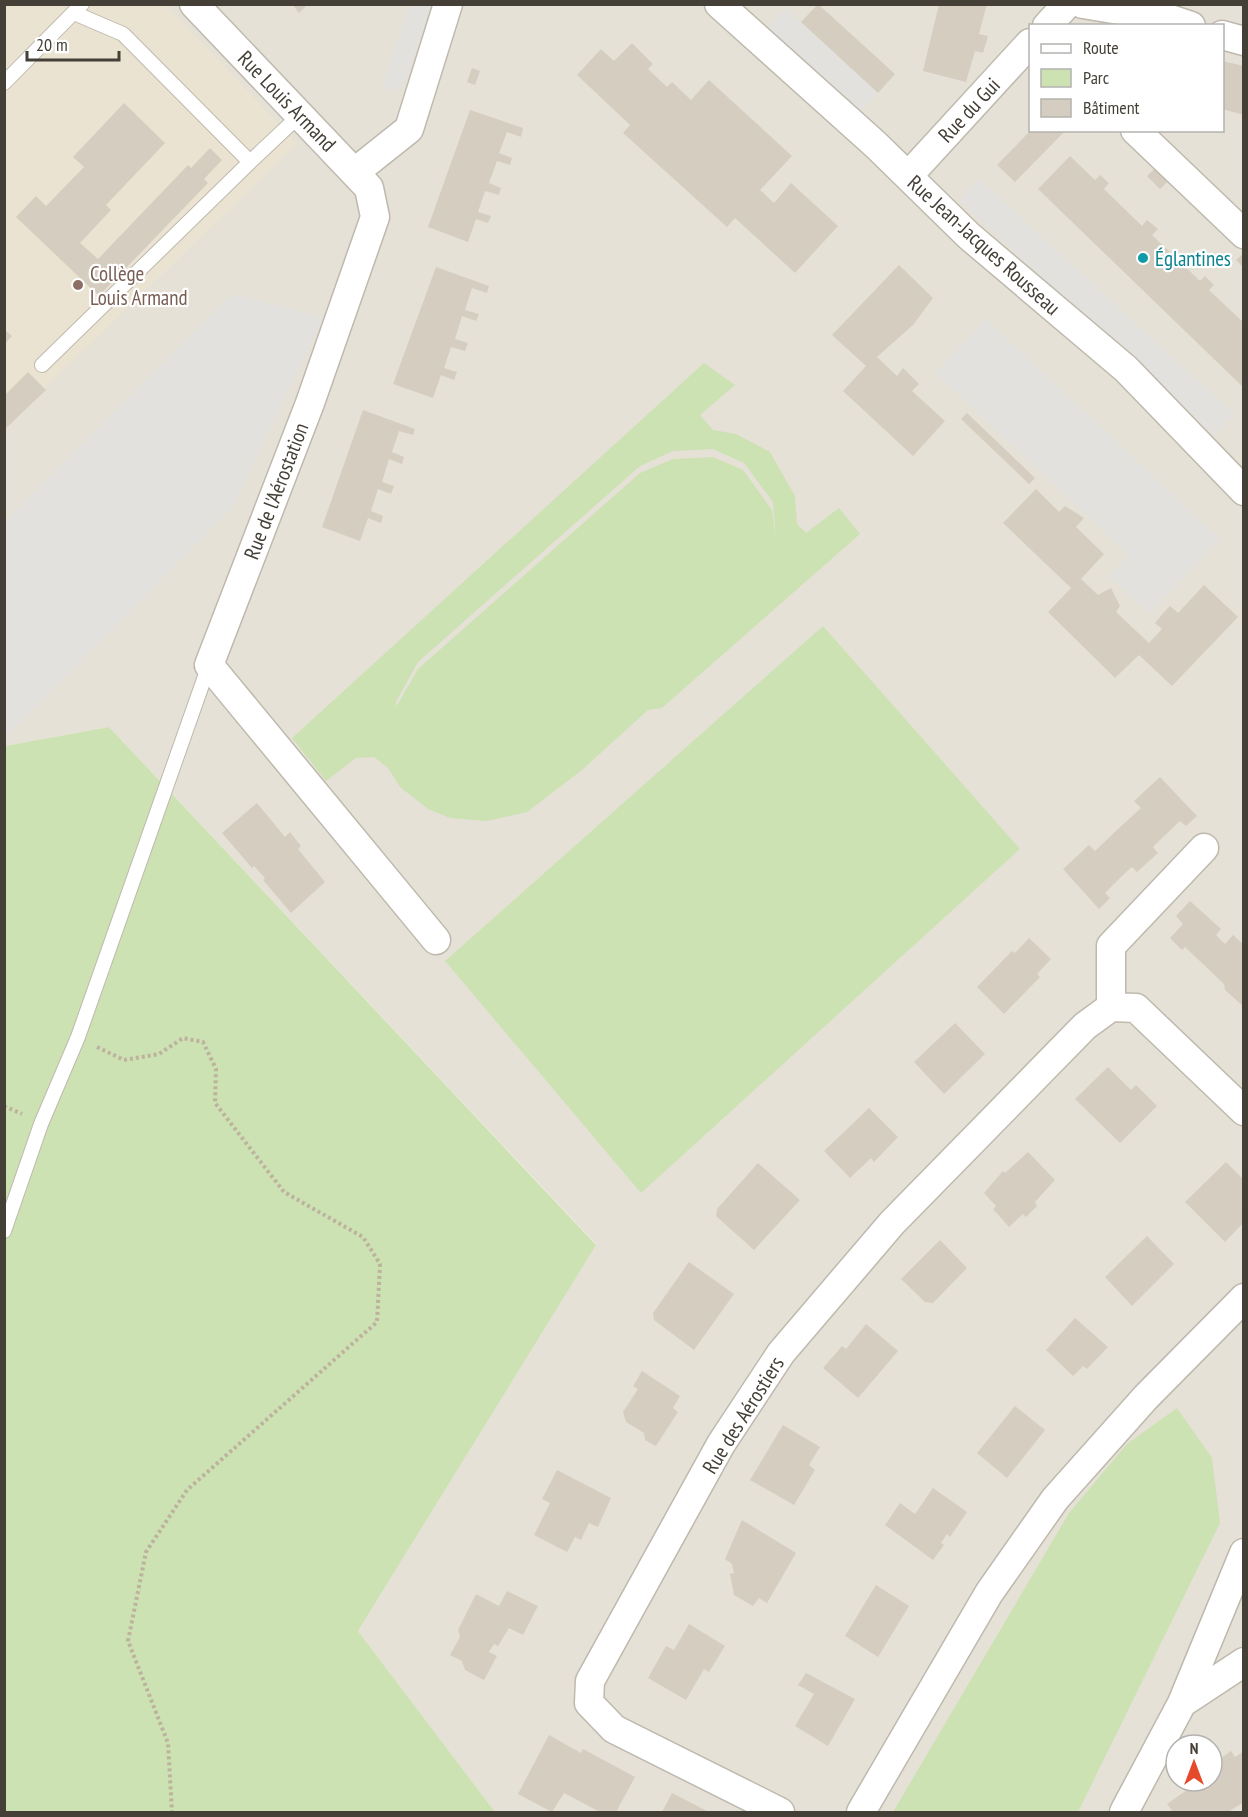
<svg xmlns="http://www.w3.org/2000/svg" width="1248" height="1817" viewBox="0 0 1248 1817" font-family="'PT Sans Narrow',sans-serif">
<style>
.residential{fill:#e5e1d6;fill-rule:evenodd}
.education{fill:#eae3d2}
.green{fill:#cce2b3;fill-rule:evenodd}
.parking{fill:#e3e1de}
.building{fill:#d5cdc0}
.lines{fill:none;stroke-linecap:round;stroke-linejoin:round}
.service-casing{stroke:#bfb9ad;stroke-width:16}
.minor-casing{stroke:#bfb9ad;stroke-width:31}
.path{stroke:#bdb29d;stroke-width:4;stroke-dasharray:3 3;stroke-linecap:butt}
.service{stroke:#fff;stroke-width:14}
.minor{stroke:#fff;stroke-width:28}
.culture-dot{fill:#0f9aa8;stroke:#fff;stroke-width:2}
.education-dot{fill:#8d6e63;stroke:#fff;stroke-width:2}
.labels{text-anchor:middle;dominant-baseline:central;stroke-width:4.5;stroke-linejoin:round;paint-order:stroke}
.street-label{font-size:21px;fill:#443f37;stroke:#fff}
.culture-label{font-size:21px;fill:#0d838f;stroke:#fff;text-anchor:start}
.education-label{font-size:21px;fill:#785e54;stroke:#fff;text-anchor:start}
</style>
<rect width="100%" height="100%" fill="#f2efe7"/>
<path class="residential" d="M5,5H1243V1812H495L358,1631L596,1244L109,727L5,746ZM1030,26H1222V130H1030ZM1176,1745H1212V1781H1176Z"/>
<path class="education" d="M5,5H166L297,144L5,426Z"/>
<path class="green" d="M704,363L735,385L700,415L713,430L736,434L770,452L795,496L797,524L806,533L839,508L860,534L662,708L648,710L582,770L527,812L487,821L450,818L428,809L400,787L388,768L374,757L356,758L326,781L292,738ZM713,449L744,463L773,502L776,541L772,510L743,470L713,457L673,459L640,473L418,669L396,707V702L418,662L640,466L673,451Z
M823,626L1020,849L641,1193L445,961Z
M109,727L596,1245L358,1631L495,1812H5V746Z
M1177,1408L1212,1458L1220,1523L1078,1812H893L1069,1513L1127,1444Z"/>
<path class="parking" d="M410,4L431,5L404,86L381,91Z
M785,8L878,93L861,111L768,27Z
M979,179L1234,414L1214,436L959,201Z
M232,294L323,317L232,508L5,738V522Z
M986,319L1220,539L1149,613L1109,576L1129,555L935,373Z"/>
<path class="building" d="M292,4H308L299,13Z
M818,4L895,74L878,93L801,22Z
M939,4H987L979,34L988,36L983,53L975,51L966,82L923,71Z
M632,43L653,64L648,69L667,87L672,82L691,100L709,80L792,156L760,190L774,203L791,183L838,226L795,273L735,218L727,227L623,133L630,125L577,75L601,49L614,61Z
M1222,61L1244,66V115L1222,109Z
M472,68L480,71L475,85L467,82Z
M124,103L165,143L106,205L111,210L80,243L98,259L188,165L191,168L210,148L222,160L204,179L208,183L99,296L16,217L36,196L46,206L84,167L73,157Z
M470,110L523,128L521,137L507,132L499,153L512,158L510,165L497,161L489,183L501,188L499,195L485,191L478,212L491,216L488,223L476,219L468,242L428,227Z
M1031,130H1066L1015,182L997,165Z
M1070,156L1095,180L1100,175L1109,183L1104,189L1142,226L1147,220L1158,229L1152,235L1200,281L1205,276L1214,285L1209,290L1244,323V388L1038,189Z
M1156,167L1169,180L1160,189L1147,176Z
M1244,253V268L1236,260Z
M899,265L933,298L913,325L877,357L897,376L903,368L919,384L912,391L945,421L913,456L843,391L866,366L832,335Z
M436,267L489,286L487,293L472,288L465,310L479,314L476,321L462,316L455,339L468,343L465,351L451,347L444,368L457,372L454,380L441,375L433,398L393,384Z
M4,329L12,336L4,345Z
M28,372L46,390L4,430V396Z
M363,410L415,429L413,435L399,431L392,452L404,457L402,464L389,459L382,482L394,486L391,494L378,489L371,511L383,516L381,523L368,518L360,541L322,527Z
M967,413L1035,478L1029,484L961,419Z
M1036,489L1059,512L1065,506L1084,518L1076,527L1104,554L1081,579L1098,595L1111,588L1120,606L1116,612L1149,643L1162,629L1155,623L1164,612L1170,606L1178,613L1204,585L1238,617L1172,686L1139,655L1115,678L1048,612L1071,588L1003,523Z
M1160,777L1197,816L1186,826L1180,821L1161,839L1153,847L1158,853L1137,872L1132,867L1125,873L1105,893L1110,898L1099,909L1063,869L1089,845L1095,851L1118,829L1141,808L1134,801Z
M257,803L285,837L290,832L301,846L298,849L325,882L291,913L263,880L265,878L254,866L252,868L222,833Z
M1190,901L1221,929L1216,935L1225,944L1233,935L1244,945V1007L1225,990L1224,984L1185,947L1182,950L1170,938L1183,924L1176,916Z
M1029,938L1051,959L1037,974L1040,977L1004,1014L977,987L1012,951L1015,953Z
M955,1023L985,1054L944,1094L914,1062Z
M1108,1067L1131,1090L1136,1085L1157,1106L1120,1143L1075,1099Z
M869,1108L898,1137L874,1162L871,1158L850,1178L824,1151Z
M1028,1152L1055,1180L1035,1202L1037,1206L1026,1217L1023,1214L1009,1227L993,1209L996,1206L984,1193L1003,1171L1005,1173Z
M1226,1162L1244,1180V1203L1241,1205L1244,1208V1222L1225,1242L1185,1202Z
M758,1163L800,1200L754,1250L716,1216L717,1209Z
M1147,1236L1174,1264L1132,1306L1105,1277Z
M940,1240L967,1268L933,1303L925,1302L901,1279Z
M689,1262L734,1294L694,1350L654,1320L653,1313Z
M1075,1318L1108,1347L1087,1369L1083,1366L1073,1376L1046,1350Z
M866,1324L898,1351L858,1398L823,1368L842,1346L846,1349Z
M642,1371L680,1396L673,1408L678,1412L656,1446L645,1440L644,1433L626,1422L623,1412L638,1389L633,1386Z
M1015,1406L1045,1430L1007,1478L977,1453Z
M783,1425L820,1447L809,1465L815,1470L794,1505L750,1480Z
M557,1470L611,1498L598,1527L589,1523L581,1540L575,1537L567,1552L534,1535L550,1503L542,1499Z
M933,1488L967,1512L950,1537L947,1534L941,1543L944,1545L933,1560L885,1525L900,1503L915,1514Z
M742,1520L796,1553L767,1603L759,1598L753,1606L734,1595L730,1574L734,1573L732,1564L725,1559Z
M876,1585L909,1606L878,1657L845,1636Z
M507,1591L538,1606L523,1635L509,1628L498,1646L494,1644L489,1652L497,1656L484,1680L465,1670L462,1661L450,1655L460,1637L458,1630L476,1594L499,1606Z
M689,1624L725,1646L709,1672L704,1669L686,1700L648,1678L666,1646L674,1650Z
M806,1673L855,1699L828,1746L795,1726L814,1694L798,1685Z
M549,1735L581,1753L583,1749L635,1777L616,1812H600L564,1793L552,1812L518,1794Z
M1231,1751L1235,1757L1244,1751V1802L1228,1812H1168L1172,1810L1167,1804L1194,1785L1192,1781H1212V1773L1221,1767L1217,1761Z
M672,1793L709,1812H662Z"/>
<g class="lines">
<defs>
<path id="service" d="M4,83L82,4
M250,162L301,114
M42,365L250,162L123,34L74,13
M4,1231L41,1124L78,1037L209,665"/>
<path id="minor" d="M194,4L369,188L375,217L310,403L209,665L436,940
M719,4L876,145L969,236L1126,369L1244,491
M1083,4L1167,18L1191,26
M1047,26L1067,4
M1222,35L1244,41
M1135,130L1244,234
M355,172L409,129L448,4
M908,176L1030,43
M1111,1007V946L1204,848
M1182,1703L1244,1662
M780,1812L614,1729L589,1703L590,1681L721,1444L781,1353L892,1223L1085,1026L1111,1007L1136,1008L1244,1111
M861,1812L989,1593L1055,1499L1146,1397L1244,1298
M1124,1812L1182,1703L1244,1553"/>
</defs>
<use href="#service" class="service-casing"/>
<use href="#minor" class="minor-casing"/>
<path class="path" d="M97,1047L124,1060L159,1054L183,1038L203,1042L216,1069L215,1103L284,1192L363,1237L380,1264L377,1322L187,1490L146,1552L128,1641L168,1743L172,1812
M4,1106L22,1114"/>
<use href="#service" class="service"/>
<use href="#minor" class="minor"/>
</g>
<circle class="culture-dot" cx="1143" cy="258" r="6"/>
<circle class="education-dot" cx="78" cy="285" r="6"/>
<g class="labels">
<g class="street-label">
<text transform="translate(287 101) rotate(46)">Rue Louis Armand</text>
<text transform="translate(969 110) rotate(-47)">Rue du Gui</text>
<text transform="translate(984 245) rotate(42)">Rue Jean-Jacques Rousseau</text>
<text transform="translate(276 491) rotate(-69)">Rue de l'Aérostation</text>
<text transform="translate(743 1415) rotate(-58)">Rue des Aérostiers</text>
</g>
<g class="culture-label">
<text x="1155" y="258">Églantines</text>
</g>
<g class="education-label">
<text x="90" y="273">Collège<tspan x="90" dy="24">Louis Armand</tspan></text>
</g>
</g>
<rect width="1248" height="1817" fill="none" stroke="#443f37" stroke-width="12"/>
<rect x="1029" y="24" width="195" height="108" fill="#ffffff" stroke="#b4b2af" stroke-width="1.5"/>
<rect x="1041" y="44" width="30" height="9" fill="#ffffff" stroke="#b4b2af" stroke-width="1.5"/>
<text x="1083" y="54" font-size="18" fill="#443f37">Route</text>
<rect x="1041" y="69" width="30" height="18" fill="#cce2b3" stroke="#b4b2af" stroke-width="1.5"/>
<text x="1083" y="84" font-size="18" fill="#443f37">Parc</text>
<rect x="1041" y="99" width="30" height="18" fill="#d5cdc0" stroke="#b4b2af" stroke-width="1.5"/>
<text x="1083" y="114" font-size="18" fill="#443f37">Bâtiment</text>
<g transform="translate(1194 1763)"><circle r="28" fill="#ffffff" stroke="#b4b2af" stroke-width="1.5"/>
<path d="M0-4.5L10 22L0 15L-10 22Z" fill="#e54a2a"/>
<text y="-9" font-size="16" font-weight="bold" text-anchor="middle" fill="#443f37">N</text>
</g>
<path d="M27 51v9h92v-9" fill="none" stroke="#443f37" stroke-width="3"/>
<text x="36" y="51" font-size="18" fill="#443f37" stroke="#ffffff" stroke-width="4.5" paint-order="stroke">20 m</text>
</svg>
